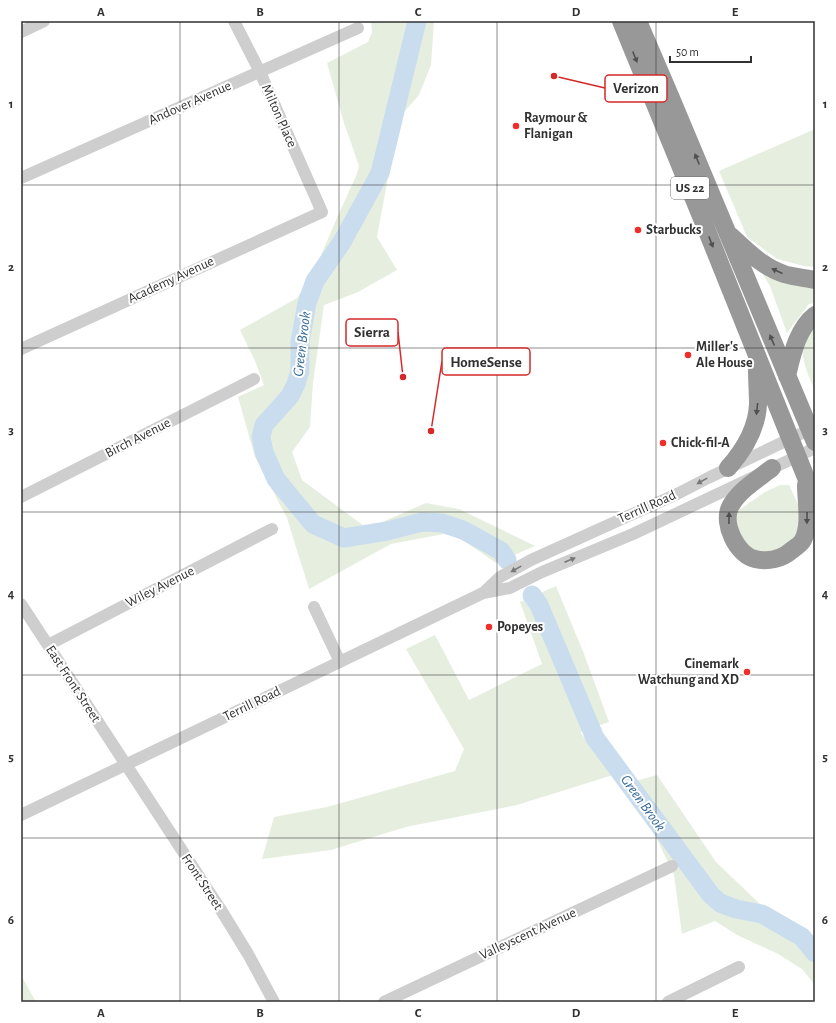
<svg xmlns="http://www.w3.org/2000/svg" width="836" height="1023" viewBox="0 0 836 1023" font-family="'Alegreya Sans',sans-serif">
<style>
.green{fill:#e6efdf}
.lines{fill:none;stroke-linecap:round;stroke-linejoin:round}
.river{stroke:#caddef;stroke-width:19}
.minor{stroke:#cecece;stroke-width:12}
.highway{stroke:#989898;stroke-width:18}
.oneway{fill:#505050}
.oneway2{fill:#787878}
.grid{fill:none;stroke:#313131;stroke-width:1;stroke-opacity:0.55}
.poi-dot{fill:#f12d2a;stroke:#fff;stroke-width:1.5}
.labels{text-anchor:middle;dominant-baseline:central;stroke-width:4;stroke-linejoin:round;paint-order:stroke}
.shield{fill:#fff;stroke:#6f6f6f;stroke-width:1}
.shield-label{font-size:13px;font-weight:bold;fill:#313131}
.street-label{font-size:14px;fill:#313131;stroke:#fff}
.poi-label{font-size:14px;font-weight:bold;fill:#313131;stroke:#fff;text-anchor:start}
.water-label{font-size:15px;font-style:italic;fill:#386c9a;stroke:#fff}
.leader{fill:none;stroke:#d62828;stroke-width:1.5}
.callout-dot{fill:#d62828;stroke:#fff;stroke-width:1.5}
.callout{fill:#fff;stroke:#d62828;stroke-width:1.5}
.callout-label{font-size:15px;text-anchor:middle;font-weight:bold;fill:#313131}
.neatline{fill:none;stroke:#313131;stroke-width:1.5}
.grid-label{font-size:13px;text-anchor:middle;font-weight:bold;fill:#313131}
</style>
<rect width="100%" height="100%" fill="#fff"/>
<path class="green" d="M371,21H434L431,65L419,95L399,118L377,237L397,270L358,292L324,305L313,383L310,427L292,452L302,480L364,526L380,523L426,503L459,509L535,546L496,563L460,538L444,534L391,544L309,589L287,518L255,457L238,397L264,385L255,361L240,330L297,298L314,272L336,220L356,176L359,166L344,123L327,63L368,42L372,32Z
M815,129V267L804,266L777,259L747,237L719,171Z
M760,270L815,288V303L809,304L787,333L770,286Z
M815,325V390C809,378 797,350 804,337C807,333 812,329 815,325Z
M780,485H789L803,515L801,529L782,552L757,553L742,543L735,528L736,512L765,492Z
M556,586L584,654L609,722L580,732L613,775L517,805L406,827L331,850L262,859L274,817L327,807L455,771L464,749L406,649L435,635L469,700L542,664L520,602Z
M657,775L716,862L760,904L790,921L815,945V985L802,969L778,954L737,935L715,921L682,934L674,875L652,829L622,785Z
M21,975L36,1002H21Z"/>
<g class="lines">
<path class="river" d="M417,21L380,173L342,242L315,281L307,303L300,342V371L296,384L290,396L264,425L261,437L264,452L276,479L313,524L344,538L387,531L422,522L442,523L463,530L501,551L507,560
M532,595L539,605L595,738L711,895L720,903L736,909L762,914L802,937L815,953"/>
<path class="minor" d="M21,32L44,21
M21,178L358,28
M21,349L322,212L260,72L234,21
M21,497L254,379
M483,593L500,577L531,560L677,494L708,478L815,427
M21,604L221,910L248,954L274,1002
M314,607L340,662
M48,645L272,529
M21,815L483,593L510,588L542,572L633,534L815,448
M384,1002L672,866
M668,1002L739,967"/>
<path class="highway" d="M621,21L705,226L815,500
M638,21L671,98L815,442
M731,236C747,251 763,267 784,274C794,277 805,278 815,280
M787,376C792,355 797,329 815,315
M728,468C744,450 757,429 758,404C758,393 757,381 757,369
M772,468C758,479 739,490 730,507C722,524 737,555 755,559C768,562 782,559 792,550C796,547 801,544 803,540C811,524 806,502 806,485"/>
</g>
<defs><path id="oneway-solid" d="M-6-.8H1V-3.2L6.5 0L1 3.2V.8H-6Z"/></defs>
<g class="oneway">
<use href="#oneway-solid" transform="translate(635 57) rotate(68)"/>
<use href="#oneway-solid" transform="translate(697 159) rotate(-112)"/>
<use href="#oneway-solid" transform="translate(711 242) rotate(69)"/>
<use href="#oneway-solid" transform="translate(777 271) rotate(-156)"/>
<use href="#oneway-solid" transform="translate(772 340) rotate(-113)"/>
<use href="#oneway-solid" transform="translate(757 409) rotate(96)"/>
<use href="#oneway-solid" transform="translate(729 518) rotate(-89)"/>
<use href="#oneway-solid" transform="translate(807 518) rotate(91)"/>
</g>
<g class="oneway2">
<use href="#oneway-solid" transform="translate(702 481) rotate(151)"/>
<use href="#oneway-solid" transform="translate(570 560) rotate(-23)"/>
<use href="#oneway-solid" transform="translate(516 569) rotate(151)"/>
</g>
<path class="grid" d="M180,21V1002M339,21V1002M497,21V1002M656,21V1002M21,185H815M21,348H815M21,512H815M21,675H815M21,838H815"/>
<g class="poi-dot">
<circle cx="516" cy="126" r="4"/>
<circle cx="638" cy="230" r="4"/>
<circle cx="688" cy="355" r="4"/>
<circle cx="663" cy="443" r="4"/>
<circle cx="489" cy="627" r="4"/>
<circle cx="747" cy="672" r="4"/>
</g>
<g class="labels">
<rect class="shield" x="671" y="177" width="38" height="22" rx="3"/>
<g class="shield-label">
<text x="690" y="188">US 22</text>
</g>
<g class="street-label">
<text transform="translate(190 103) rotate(-24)">Andover Avenue</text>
<text transform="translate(279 116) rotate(66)">Milton Place</text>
<text transform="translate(171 280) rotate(-25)">Academy Avenue</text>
<text transform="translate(138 438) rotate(-27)">Birch Avenue</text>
<text transform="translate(647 507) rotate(-24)">Terrill Road</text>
<text transform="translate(160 587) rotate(-27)">Wiley Avenue</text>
<text transform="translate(73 684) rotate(57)">East Front Street</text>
<text transform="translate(252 704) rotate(-26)">Terrill Road</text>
<text transform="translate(202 882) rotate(57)">Front Street</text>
<text transform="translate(528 934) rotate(-25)">Valleyscent Avenue</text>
</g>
<g class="poi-label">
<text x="524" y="118">Raymour &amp;<tspan x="524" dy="16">Flanigan</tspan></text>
<text x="646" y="230">Starbucks</text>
<text x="696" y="347">Miller's<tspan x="696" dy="16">Ale House</tspan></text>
<text x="671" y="443">Chick-fil-A</text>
<text x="497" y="627">Popeyes</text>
<text x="739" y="664" text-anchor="end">Cinemark<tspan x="739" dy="16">Watchung and XD</tspan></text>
</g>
<g class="water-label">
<text transform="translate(302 344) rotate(-83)">Green Brook</text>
<text transform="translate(643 803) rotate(54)">Green Brook</text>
</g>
</g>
<path class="leader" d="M554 76L605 88M403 377L398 332M431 431L442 361"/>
<g class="callout-dot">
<circle cx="554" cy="76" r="4"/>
<circle cx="403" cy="377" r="4"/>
<circle cx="431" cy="431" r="4"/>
</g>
<g class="callout">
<rect x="605" y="75" width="62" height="27" rx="4"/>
<rect x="346" y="319" width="52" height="27" rx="4"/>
<rect x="442" y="348" width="88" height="27" rx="4"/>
</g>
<g class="callout-label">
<text x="636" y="93">Verizon</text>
<text x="372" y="337">Sierra</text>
<text x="486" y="367">HomeSense</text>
</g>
<rect width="836" height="1023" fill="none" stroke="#ffffff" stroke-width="44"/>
<path d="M670 56v6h81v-6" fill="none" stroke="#313131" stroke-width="2"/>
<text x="676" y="56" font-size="12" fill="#313131" stroke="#ffffff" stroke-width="3" paint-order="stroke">50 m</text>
<rect x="22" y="22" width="792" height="979" class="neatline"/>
<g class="grid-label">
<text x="101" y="16">A</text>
<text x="260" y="16">B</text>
<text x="418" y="16">C</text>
<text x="576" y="16">D</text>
<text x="735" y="16">E</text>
<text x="11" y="108">1</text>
<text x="825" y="108">1</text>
<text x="11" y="271">2</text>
<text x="825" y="271">2</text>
<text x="11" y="434">3</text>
<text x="825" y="434">3</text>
<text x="11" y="598">4</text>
<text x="825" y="598">4</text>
<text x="11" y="761">5</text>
<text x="825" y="761">5</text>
<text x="11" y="924">6</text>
<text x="825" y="924">6</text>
<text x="101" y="1017">A</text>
<text x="260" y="1017">B</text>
<text x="418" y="1017">C</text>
<text x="576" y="1017">D</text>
<text x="735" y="1017">E</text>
</g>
</svg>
